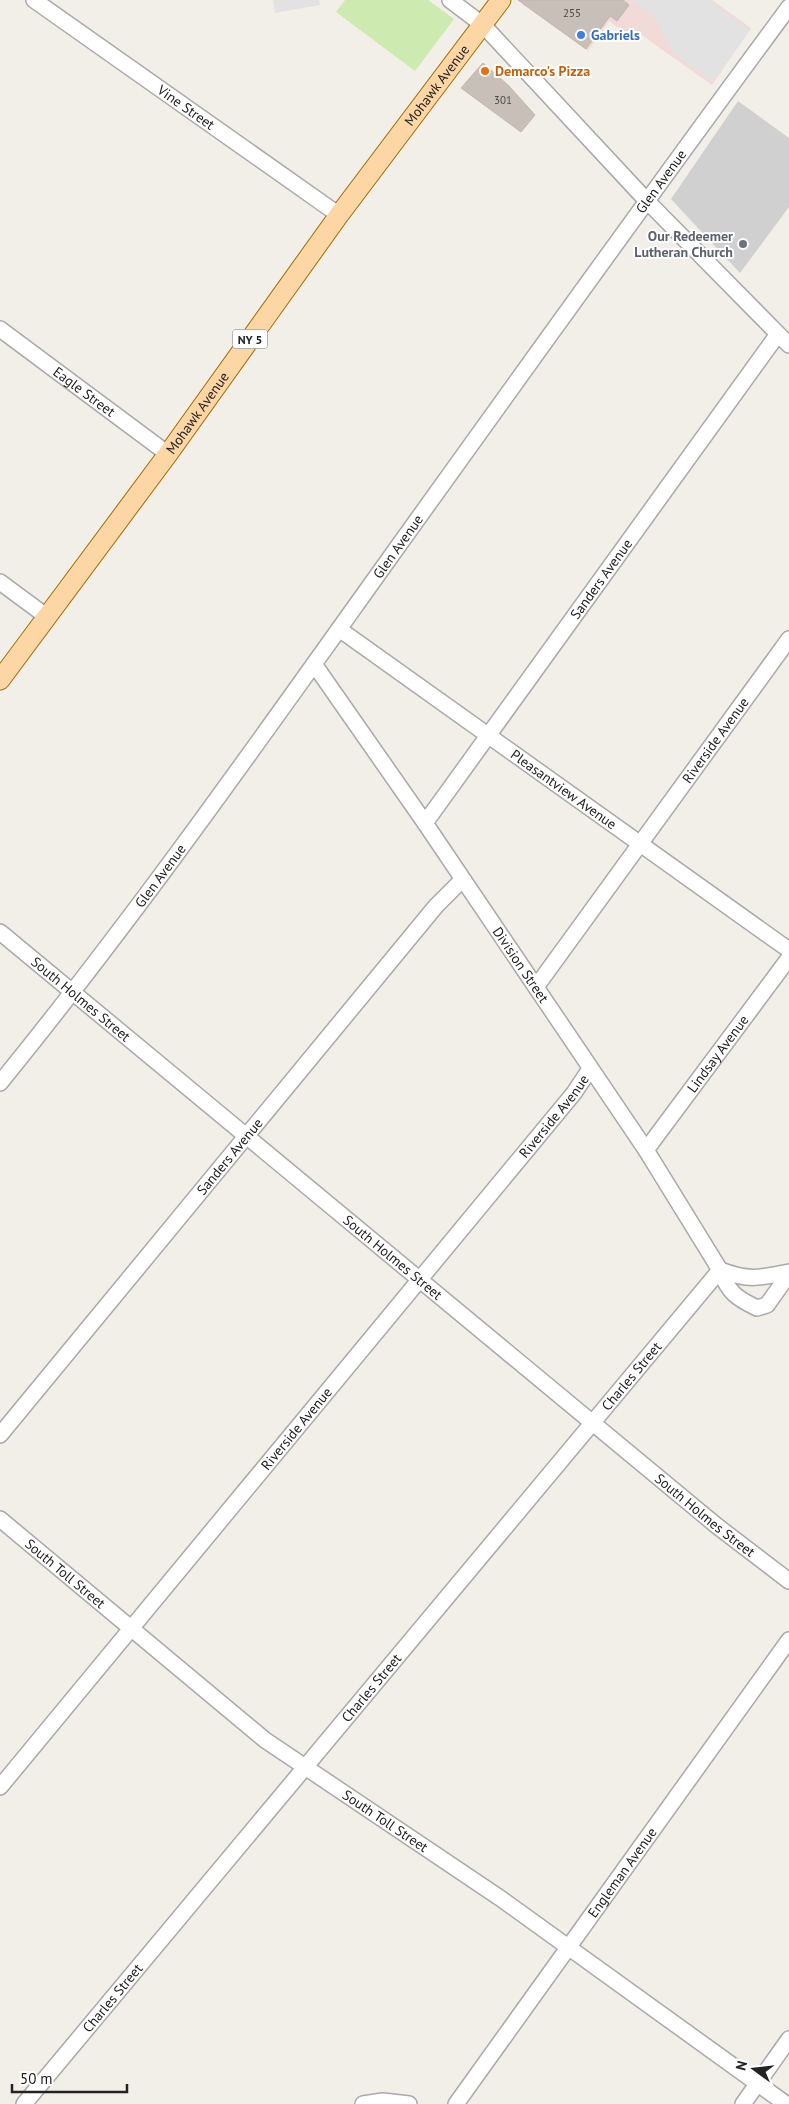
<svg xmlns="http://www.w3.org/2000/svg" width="789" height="2104" viewBox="0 0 789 2104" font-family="'PT Sans',sans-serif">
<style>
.commercial{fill:#f2dad9}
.religious{fill:#d0d0d0}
.grass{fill:#cdebb0}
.parking{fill:#e2e2e2}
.building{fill:#c7bfb8;stroke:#c4b6ab}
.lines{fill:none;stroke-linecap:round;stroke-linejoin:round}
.minor-casing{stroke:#a9a9a9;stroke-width:18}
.major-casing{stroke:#a06b00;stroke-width:21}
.minor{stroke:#fff;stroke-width:15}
.major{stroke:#fcd6a4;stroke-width:19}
.shop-dot{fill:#3f7fe0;stroke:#fff;stroke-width:2}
.food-dot{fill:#e8710a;stroke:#fff;stroke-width:2}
.worship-dot{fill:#6b7280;stroke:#fff;stroke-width:2}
.labels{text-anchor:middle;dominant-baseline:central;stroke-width:4;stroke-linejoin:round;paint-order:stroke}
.number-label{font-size:11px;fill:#4b4948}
.shield{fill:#fff;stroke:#646464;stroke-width:1}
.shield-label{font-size:12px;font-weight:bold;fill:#222}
.shop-label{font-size:14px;font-weight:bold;fill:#366cbe;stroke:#fff;text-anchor:start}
.food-label{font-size:14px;font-weight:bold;fill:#c56008;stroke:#fff;text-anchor:start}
.street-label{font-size:14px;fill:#222;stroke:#fff}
.worship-label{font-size:14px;font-weight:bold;fill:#5b616d;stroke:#fff;text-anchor:end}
</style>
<rect width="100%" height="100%" fill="#f2efe9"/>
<path class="commercial" d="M525,0H712L751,28L712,85L633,29L628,35L609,21L588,51L522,4Z"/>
<path class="religious" d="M738,101L789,138V207L740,273L671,199Z"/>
<path class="grass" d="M345,0H428L454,19L415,71L336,12Z"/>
<path class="parking" d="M273,0H319L320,5L275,13Z
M632,0H709L750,30L713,82L674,54L653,16Z"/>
<path class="building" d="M518,0H623L629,5L617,21L610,16L586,49Z
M483,63L509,86L535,115L521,132L461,88Z"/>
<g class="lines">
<defs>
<g id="minor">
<path id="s1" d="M34,0L339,215"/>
<path d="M450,0L483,25L646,200L789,345"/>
<path id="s2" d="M0,329L168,454"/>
<path d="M0,582L46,616"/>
<path id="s3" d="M339,629L789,950"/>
<path id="s4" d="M314,664L425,823L646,1150L720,1270C728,1292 736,1298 757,1308L767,1305L789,1274"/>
<path id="s5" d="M425,823L778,334"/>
<path id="s6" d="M0,932L717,1526L789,1581"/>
<path id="s7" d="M536,987L789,639"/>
<path id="s8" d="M0,1083C135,917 259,741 384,566C518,379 652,192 789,7"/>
<path id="s9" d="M646,1150L789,958"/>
<path d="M720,1270C748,1281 760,1278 789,1272"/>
<path id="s10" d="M0,1435L436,906L462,880"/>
<path id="s11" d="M0,1519L265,1740L500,1898L786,2104"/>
<path id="s12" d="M0,1787L574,1093L590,1069"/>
<path id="s13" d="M24,2104L720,1270"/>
<path d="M363,2104L383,2101L409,2104"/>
<path id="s14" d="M456,2104L789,1640"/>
<path d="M743,2104L789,2039"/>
</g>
<g id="major">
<path id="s15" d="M0,680L168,454L339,215L501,0"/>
</g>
</defs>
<use href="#minor" class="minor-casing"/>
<use href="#major" class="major-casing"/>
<use href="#minor" class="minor"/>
<use href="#major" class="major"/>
</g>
<circle class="shop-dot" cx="581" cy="35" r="5"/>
<circle class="food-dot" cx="485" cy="71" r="5"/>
<circle class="worship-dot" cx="743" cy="244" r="5"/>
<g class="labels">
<g class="number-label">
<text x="572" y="13">255</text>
<text x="503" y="100">301</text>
</g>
<rect class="shield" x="232.5" y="329.5" width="35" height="19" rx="4"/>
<g class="shield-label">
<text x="250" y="339">NY 5</text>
</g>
<g class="shop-label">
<text x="591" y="35">Gabriels</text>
</g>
<g class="food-label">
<text x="495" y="71">Demarco's Pizza</text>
</g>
<g class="street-label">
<text stroke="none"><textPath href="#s15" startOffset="738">Mohawk Avenue</textPath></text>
<text stroke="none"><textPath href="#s1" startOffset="186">Vine Street</textPath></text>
<text stroke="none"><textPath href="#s8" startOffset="1118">Glen Avenue</textPath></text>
<text stroke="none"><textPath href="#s2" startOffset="105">Eagle Street</textPath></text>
<text stroke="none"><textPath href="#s15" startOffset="332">Mohawk Avenue</textPath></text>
<text stroke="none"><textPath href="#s8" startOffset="668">Glen Avenue</textPath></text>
<text stroke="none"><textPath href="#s5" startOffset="301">Sanders Avenue</textPath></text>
<text stroke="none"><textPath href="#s7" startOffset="305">Riverside Avenue</textPath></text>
<text stroke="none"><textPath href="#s3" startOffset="276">Pleasantview Avenue</textPath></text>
<text stroke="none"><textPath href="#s8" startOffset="262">Glen Avenue</textPath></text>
<text stroke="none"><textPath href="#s4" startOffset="365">Division Street</textPath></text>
<text stroke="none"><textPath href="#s6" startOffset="105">South Holmes Street</textPath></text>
<text stroke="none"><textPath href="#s9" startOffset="120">Lindsay Avenue</textPath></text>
<text stroke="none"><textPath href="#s12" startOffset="870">Riverside Avenue</textPath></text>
<text stroke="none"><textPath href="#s10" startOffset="361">Sanders Avenue</textPath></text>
<text stroke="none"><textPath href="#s6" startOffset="510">South Holmes Street</textPath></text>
<text stroke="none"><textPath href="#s13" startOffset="948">Charles Street</textPath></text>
<text stroke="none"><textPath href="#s12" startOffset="465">Riverside Avenue</textPath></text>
<text stroke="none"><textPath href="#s6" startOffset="915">South Holmes Street</textPath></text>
<text stroke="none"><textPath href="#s11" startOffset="85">South Toll Street</textPath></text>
<text stroke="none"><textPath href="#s13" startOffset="542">Charles Street</textPath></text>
<text stroke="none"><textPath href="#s11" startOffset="490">South Toll Street</textPath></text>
<text stroke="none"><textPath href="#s14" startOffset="285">Engleman Avenue</textPath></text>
<text stroke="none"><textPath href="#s13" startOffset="138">Charles Street</textPath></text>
</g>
<g class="worship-label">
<text x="733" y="236">Our Redeemer<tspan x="733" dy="16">Lutheran Church</tspan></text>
</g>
</g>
<g transform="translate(754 2069) rotate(285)" stroke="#ffffff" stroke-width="4" paint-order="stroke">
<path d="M0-4L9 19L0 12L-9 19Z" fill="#222222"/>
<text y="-8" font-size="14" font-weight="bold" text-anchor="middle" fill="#222222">N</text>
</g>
<path d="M12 2084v8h115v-8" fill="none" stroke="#222222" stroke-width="2.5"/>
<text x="20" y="2084" font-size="15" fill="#222222" stroke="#ffffff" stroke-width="4" paint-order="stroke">50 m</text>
</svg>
